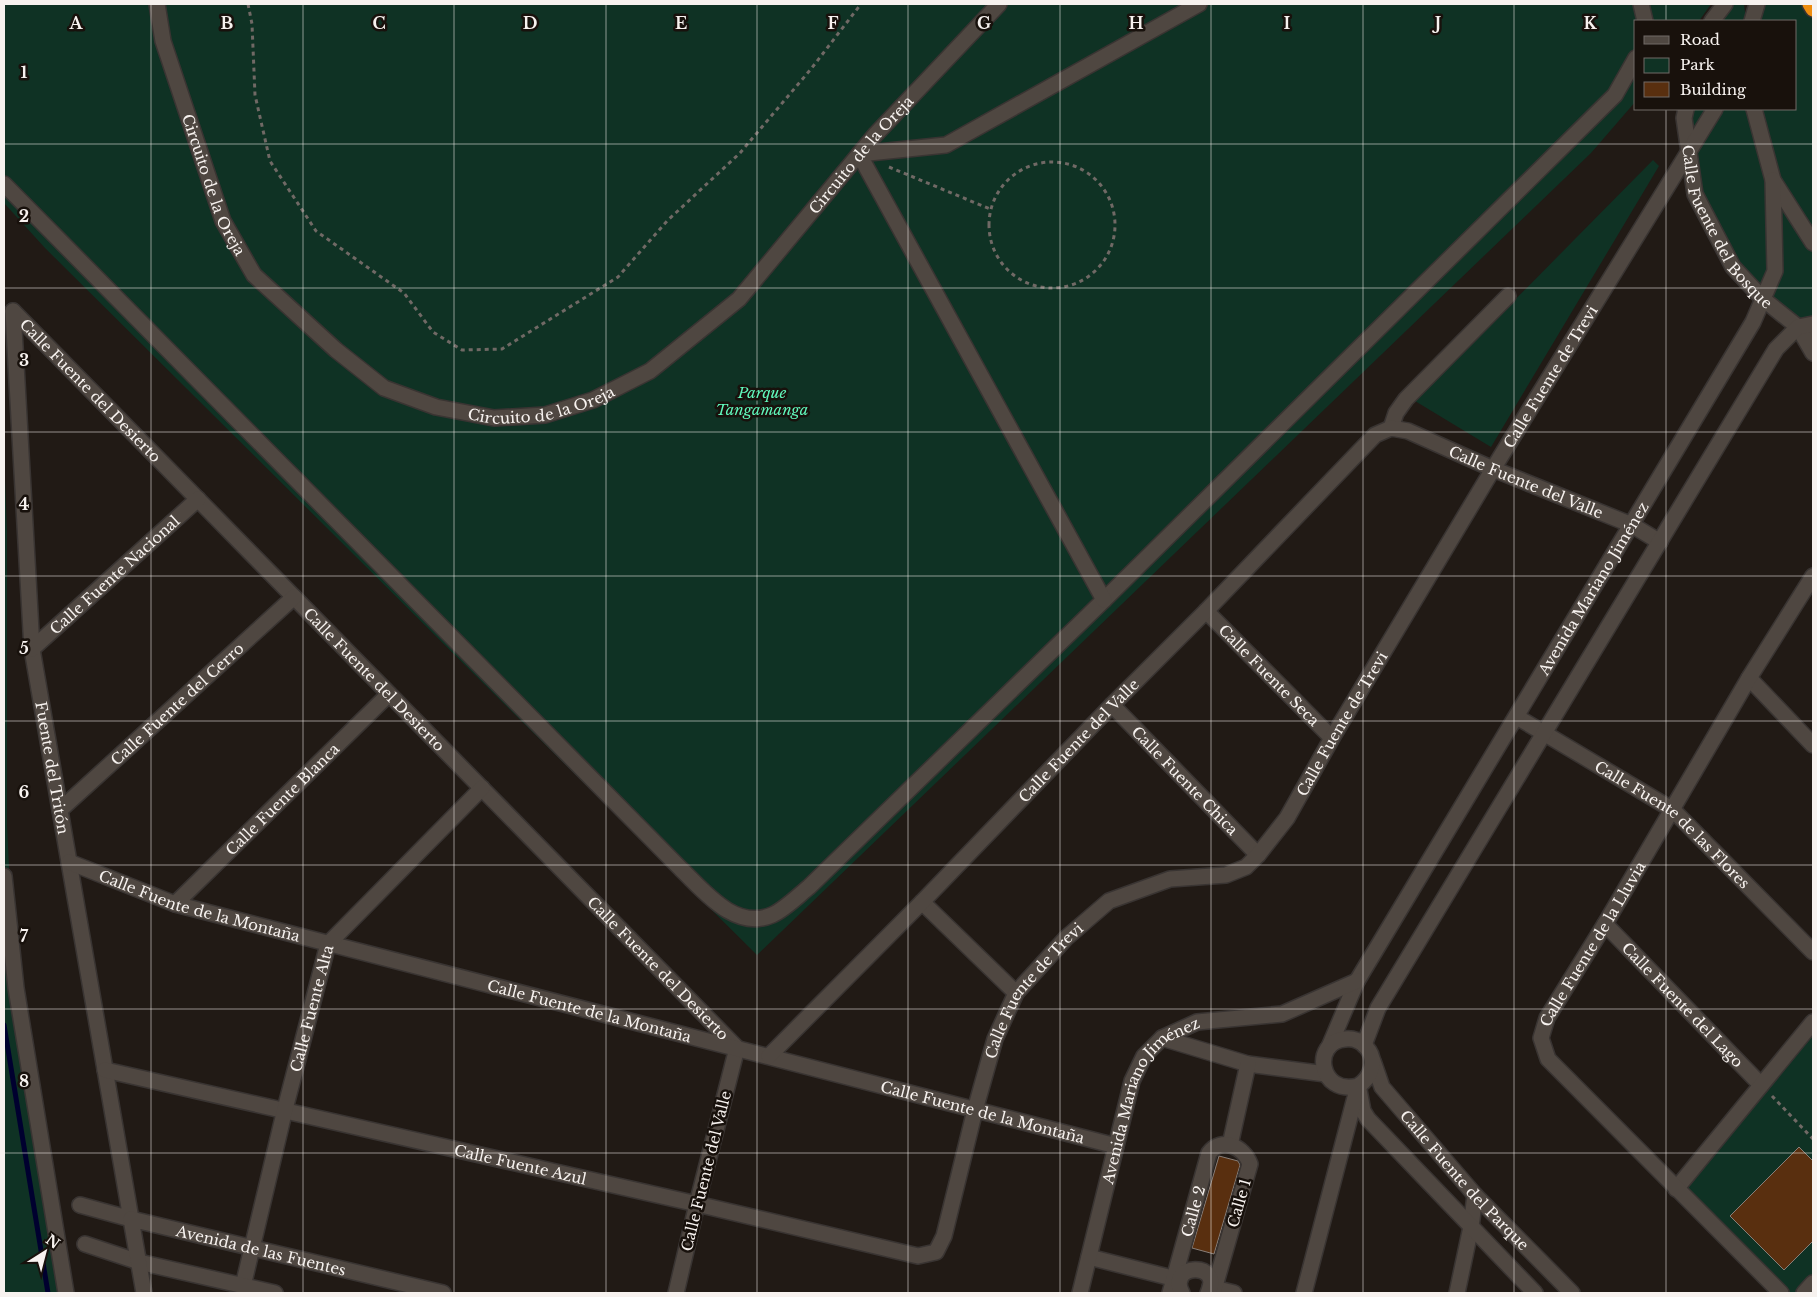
<svg xmlns="http://www.w3.org/2000/svg" width="1817" height="1297" viewBox="0 0 1817 1297" font-family="'Libre Baskerville',serif">
<style>
.park{fill:#0f3224}
.lines{fill:none;stroke-linecap:round;stroke-linejoin:round}
.stream{stroke:#00002f;stroke-width:5}
.building{fill:#592f0f;stroke:#887e78}
.street-casing{stroke:#393432;stroke-width:18}
.secondary-casing{stroke:#393432;stroke-width:18}
.highway-casing{stroke:#393432;stroke-width:18}
.path{stroke:#706965;stroke-width:3;stroke-dasharray:4 4;stroke-linecap:butt}
.street{stroke:#4f4741;stroke-width:15}
.secondary{stroke:#4f4741;stroke-width:15}
.highway{stroke:#ef8d0e;stroke-width:15}
.grid{fill:none;stroke:#f7f2ef;stroke-width:1;stroke-opacity:0.55}
.labels{text-anchor:middle;dominant-baseline:central;stroke-width:5;stroke-linejoin:round;paint-order:stroke}
.street-label{font-size:15px;fill:#f7f2ef;stroke:#18110c}
.park-label{font-size:15px;font-style:italic;fill:#60f8bc;stroke:#18110c}
.grid-label{font-size:16px;text-anchor:middle;font-weight:bold;fill:#f7f2ef;stroke:#18110c;stroke-width:5;stroke-linejoin:round;paint-order:stroke}
</style>
<rect width="100%" height="100%" fill="#211a15"/>
<path class="park" d="M4,4H1711L1699,21H1636V101L1591,153L757,955L45,248L4,203Z
M1725,4H1744L1746,21H1712Z
M1758,4H1813V242L1774,180L1755,109H1796V21H1753Z
M1686,109H1753L1772,180L1813,243V332L1733,267L1695,194Z
M1653,160L1659,166L1491,447L1415,401Z
M4,452L7,531V825L10,888L41,1113L73,1293H4Z
M1813,1022V1283L1804,1293H1781L1676,1189Z"/>
<g class="lines">
<path class="stream" d="M4,1025L48,1293"/>
</g>
<path class="building" d="M1799,1147L1813,1161V1241L1784,1270L1730,1216Z
M1219,1156L1238,1161L1240,1165L1214,1254L1192,1248Z"/>
<g class="lines">
<defs>
<g id="street">
<path id="s1" d="M157,4L163,41L223,221L254,275L336,350L384,388L436,407L494,418L545,415L593,400L650,371L739,299L875,135L999,4"/>
<path d="M1641,4L1645,21"/>
<path d="M1712,21L1725,4"/>
<path id="s2" d="M1686,109L1684,118L1695,194L1733,267L1763,299L1798,327L1813,332"/>
<path d="M4,184L681,869C704,891 735,931 772,915C784,910 798,896 809,887L1104,600L1615,95L1636,58"/>
<path id="s3" d="M13,311L737,1048L697,1204L676,1293"/>
<path id="s4" d="M13,311L32,649L131,1219L80,1205"/>
<path d="M1798,327L1813,353"/>
<path d="M1391,428L1396,413L1406,399L1508,296"/>
<path d="M1104,600L859,154L946,145L1199,4"/>
<path id="s5" d="M1206,611L1332,738"/>
<path id="s6" d="M32,649L198,499"/>
<path d="M1749,678L1813,745"/>
<path id="s7" d="M1112,705L1258,855"/>
<path id="s8" d="M1517,717L1673,810L1813,952"/>
<path id="s9" d="M60,810L294,597"/>
<path id="s10" d="M69,862L175,904L1116,1146"/>
<path d="M4,876L16,988L66,1293"/>
<path d="M922,902L1016,993"/>
<path id="s11" d="M175,904L389,694"/>
<path id="s12" d="M1605,924L1761,1085"/>
<path d="M1162,1038L1248,1064L1326,1074"/>
<path id="s13" d="M769,1056L922,902L1112,705L1206,611L1375,435L1391,428L1408,431L1493,469L1632,525L1660,542"/>
<path id="s14" d="M105,1070L697,1204L918,1256L936,1252L944,1236L975,1110L995,1039L1016,993L1066,938L1109,901L1170,879L1226,875L1246,867L1258,855L1287,818L1332,738L1493,469L1715,109"/>
<path d="M1230,1145L1248,1064"/>
<path d="M1676,1189L1813,1022"/>
<path d="M85,1244L139,1262"/>
<path d="M1089,1257L1180,1280"/>
<path id="s15" d="M243,1286L285,1109L328,944L482,788"/>
<path d="M1210,1287L1234,1293"/>
<path id="s16" d="M1170,1293L1209,1153C1222,1136 1244,1147 1250,1164L1213,1293"/>
<path d="M1182,1293C1166,1263 1224,1261 1208,1293"/>
<path d="M1457,1293L1471,1227L1475,1195"/>
<path id="s17" d="M1781,1293L1548,1059L1541,1038L1547,1018L1605,924L1749,678L1813,576"/>
<path d="M1804,1293L1813,1283"/>
</g>
<g id="secondary">
<path d="M1752,21L1757,4"/>
<path d="M1754,109L1773,180L1813,243"/>
<path d="M1364,1045L1378,1008L1776,349L1798,327L1813,324"/>
<path id="s18" d="M1329,1047L1357,981L1753,322L1775,271L1773,180"/>
<path id="s19" d="M1373,1061L1382,1087L1475,1195L1572,1293"/>
<path d="M1359,1090L1363,1111L1368,1119L1535,1293"/>
<path d="M139,1262L275,1293"/>
<path id="s20" d="M144,1293L131,1219L443,1293"/>
<path id="s21" d="M1080,1293L1132,1081L1144,1056L1162,1038L1197,1022L1282,1014L1357,981"/>
<path d="M1304,1293L1358,1086C1371,1078 1378,1060 1366,1047C1361,1041 1353,1038 1345,1039C1311,1042 1319,1096 1358,1086"/>
</g>
<path id="highway" d="M1810,4L1813,9"/>
</defs>
<use href="#street" class="street-casing"/>
<use href="#secondary" class="secondary-casing"/>
<use href="#highway" class="highway-casing"/>
<path class="path" d="M248,4L252,24L255,95L270,161L316,231L404,293L433,332L462,350L502,349L618,277L667,221L740,153L811,69L861,4
M989 225a63 63 0 1 1 126 0a63 63 0 1 1-126 0Z
M889,167L990,209
M1772,1096L1813,1139"/>
<use href="#street" class="street"/>
<use href="#secondary" class="secondary"/>
<use href="#highway" class="highway"/>
</g>
<path class="grid" d="M151,4V1293M303,4V1293M454,4V1293M606,4V1293M757,4V1293M908,4V1293M1060,4V1293M1211,4V1293M1363,4V1293M1514,4V1293M1666,4V21M1666,109V1293M4,144H1813M4,288H1813M4,432H1813M4,576H1813M4,721H1813M4,865H1813M4,1009H1813M4,1153H1813"/>
<g class="labels">
<g class="street-label">
<text stroke="none"><textPath href="#s1" startOffset="1045">Circuito de la Oreja</textPath></text>
<text stroke="none"><textPath href="#s1" startOffset="190">Circuito de la Oreja</textPath></text>
<text stroke="none"><textPath href="#s2" startOffset="129">Calle Fuente del Bosque</textPath></text>
<text stroke="none"><textPath href="#s14" startOffset="1976">Calle Fuente de Trevi</textPath></text>
<text stroke="none"><textPath href="#s3" startOffset="111">Calle Fuente del Desierto</textPath></text>
<text stroke="none"><textPath href="#s1" startOffset="625">Circuito de la Oreja</textPath></text>
<text stroke="none"><textPath href="#s13" startOffset="1031">Calle Fuente del Valle</textPath></text>
<text stroke="none"><textPath href="#s6" startOffset="111">Calle Fuente Nacional</textPath></text>
<text stroke="none"><textPath href="#s18" startOffset="530">Avenida Mariano Jiménez</textPath></text>
<text stroke="none"><textPath href="#s5" startOffset="90">Calle Fuente Seca</textPath></text>
<text stroke="none"><textPath href="#s3" startOffset="516">Calle Fuente del Desierto</textPath></text>
<text stroke="none"><textPath href="#s9" startOffset="158">Calle Fuente del Cerro</textPath></text>
<text stroke="none"><textPath href="#s14" startOffset="1571">Calle Fuente de Trevi</textPath></text>
<text stroke="none"><textPath href="#s13" startOffset="442">Calle Fuente del Valle</textPath></text>
<text stroke="none"><textPath href="#s4" startOffset="459">Fuente del Tritón</textPath></text>
<text stroke="none"><textPath href="#s7" startOffset="105">Calle Fuente Chica</textPath></text>
<text stroke="none"><textPath href="#s11" startOffset="150">Calle Fuente Blanca</textPath></text>
<text stroke="none"><textPath href="#s8" startOffset="190">Calle Fuente de las Flores</textPath></text>
<text stroke="none"><textPath href="#s10" startOffset="138">Calle Fuente de la Montaña</textPath></text>
<text stroke="none"><textPath href="#s17" startOffset="460">Calle Fuente de la Lluvia</textPath></text>
<text stroke="none"><textPath href="#s3" startOffset="921">Calle Fuente del Desierto</textPath></text>
<text stroke="none"><textPath href="#s14" startOffset="1136">Calle Fuente de Trevi</textPath></text>
<text stroke="none"><textPath href="#s12" startOffset="112">Calle Fuente del Lago</textPath></text>
<text stroke="none"><textPath href="#s15" startOffset="286">Calle Fuente Alta</textPath></text>
<text stroke="none"><textPath href="#s10" startOffset="542">Calle Fuente de la Montaña</textPath></text>
<text stroke="none"><textPath href="#s21" startOffset="212">Avenida Mariano Jiménez</textPath></text>
<text stroke="none"><textPath href="#s10" startOffset="948">Calle Fuente de la Montaña</textPath></text>
<text stroke="none"><textPath href="#s14" startOffset="426">Calle Fuente Azul</textPath></text>
<text transform="translate(706 1171) rotate(-76)">Calle Fuente del Valle</text>
<text stroke="none"><textPath href="#s19" startOffset="152">Calle Fuente del Parque</textPath></text>
<text transform="translate(1239 1203) rotate(-74)">Calle 1</text>
<text stroke="none"><textPath href="#s16" startOffset="85">Calle 2</textPath></text>
<text stroke="none"><textPath href="#s20" startOffset="209">Avenida de las Fuentes</textPath></text>
</g>
<g class="park-label">
<text x="762" y="392">Parque<tspan x="762" dy="17">Tangamanga</tspan></text>
</g>
</g>
<g class="grid-label">
<text x="76" y="29">A</text>
<text x="227" y="29">B</text>
<text x="379" y="29">C</text>
<text x="530" y="29">D</text>
<text x="681" y="29">E</text>
<text x="833" y="29">F</text>
<text x="984" y="29">G</text>
<text x="1136" y="29">H</text>
<text x="1287" y="29">I</text>
<text x="1438" y="29">J</text>
<text x="1590" y="29">K</text>
<text x="24" y="78">1</text>
<text x="24" y="222">2</text>
<text x="24" y="366">3</text>
<text x="24" y="510">4</text>
<text x="24" y="654">5</text>
<text x="24" y="798">6</text>
<text x="24" y="942">7</text>
<text x="24" y="1087">8</text>
</g>
<rect width="1817" height="1297" fill="none" stroke="#f7f2ef" stroke-width="10"/>
<rect x="1634" y="20" width="162" height="90" fill="#18110c" stroke="#716b67"/>
<rect x="1644" y="36" width="25" height="8" fill="#4f4741" stroke="#716b67"/>
<text x="1680" y="45" font-size="15" fill="#f7f2ef">Road</text>
<rect x="1644" y="58" width="25" height="15" fill="#0f3224" stroke="#716b67"/>
<text x="1680" y="70" font-size="15" fill="#f7f2ef">Park</text>
<rect x="1644" y="82" width="25" height="15" fill="#592f0f" stroke="#716b67"/>
<text x="1680" y="95" font-size="15" fill="#f7f2ef">Building</text>
<g transform="translate(45 1252) rotate(36)" stroke="#18110c" stroke-width="4" paint-order="stroke">
<path d="M0-4L9 19L0 12L-9 19Z" fill="#f7f2ef"/>
<text y="-8" font-size="14" font-weight="bold" text-anchor="middle" fill="#f7f2ef">N</text>
</g>
</svg>
